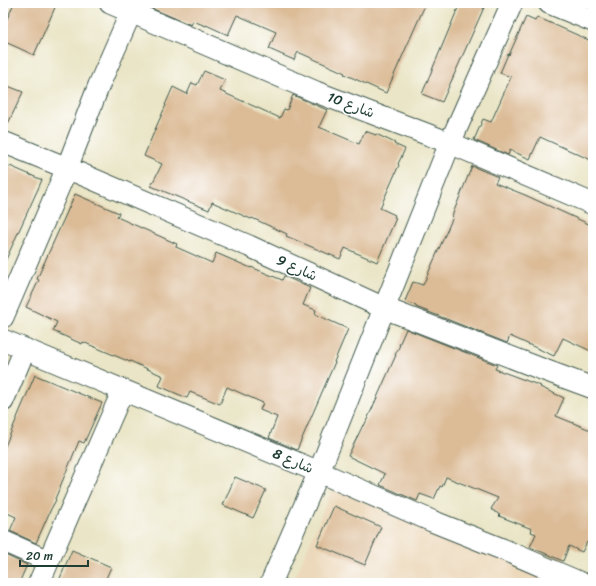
<svg xmlns="http://www.w3.org/2000/svg" width="596" height="586" viewBox="0 0 596 586" font-family="Sriracha,'Playpen Sans Arabic',sans-serif">
<style>
.built{fill:#ecd8ba}
.building{fill:#dcbc97}
.lines{fill:none;stroke-linecap:round;stroke-linejoin:round}
.minor-casing{stroke:#3d564a;stroke-width:23}
.minor{stroke:#fff;stroke-width:21}
.labels{text-anchor:middle;dominant-baseline:central;stroke-width:3;stroke-linejoin:round;paint-order:stroke}
.street-label{font-size:14px;fill:#1f3d34;stroke:#fff}
</style>
<rect width="100%" height="100%" fill="#fff"/>
<filter id="ink" filterUnits="userSpaceOnUse"><feTurbulence type="fractalNoise" baseFrequency=".025" numOctaves="2"/><feDisplacementMap in="SourceGraphic" scale="8" xChannelSelector="R" yChannelSelector="G"/><feConvolveMatrix kernelMatrix="1 2 1 2 8 2 1 2 1" color-interpolation-filters="sRGB"/></filter>
<filter id="wash" filterUnits="userSpaceOnUse"><feTurbulence type="fractalNoise" baseFrequency=".012" numOctaves="4" result="noise"/><feDisplacementMap in="SourceGraphic" scale="16" xChannelSelector="R" yChannelSelector="G"/><feGaussianBlur stdDeviation="0.9" result="paint"/><feColorMatrix in="noise" values="0 0 0 0 0 0 0 0 0 0 0 0 0 0 0 0 0 1.4 0 .05"/><feComposite in="paint" operator="in"/></filter>
<g filter="url(#wash)">
<rect width="100%" height="100%" fill="#eae5c6"/>
<path class="built" d="M333,487L563,583H293Z"/>
<g id="blocks">
<path class="building" d="M14,3H57L34,55L3,41V28Z
M147,3H426L386,93L344,74L345,73L298,52L294,60L269,49L276,32L237,15L228,35L206,25V26L193,21L191,25L146,6Z
M460,3H486L442,102L422,94Z
M526,17L535,21L537,17L593,42V161L540,137L530,159L510,150L508,155L474,140L483,119L491,122L511,77L500,73L508,54L509,55Z
M204,71L225,80L220,91L280,118L284,109L287,110L293,95L327,110L319,127L359,144L365,131L376,135V134L395,143L394,144L405,149L398,164L399,165L380,208L395,215L394,217L396,218L377,262L345,248L340,259L286,236L287,234L252,218L251,219L212,202L209,210L151,186L162,164L144,156L157,125L166,105H165L173,87L187,94L192,83L197,85Z
M3,84L23,92L5,130H3Z
M3,164L10,167V166L42,180L3,266Z
M472,166L498,177L495,183L525,195L593,226V352L563,338L554,356L510,336L507,343L416,307V306L405,301L413,282L423,285L453,217L452,216Z
M75,194L119,213L117,217L177,244L176,247L212,263L216,253L251,268V267L282,280L284,276L310,288L303,305L316,310L315,314L348,329L334,362H335L297,450L269,438L277,417L260,410L263,403L227,387L220,404L190,392L187,398L159,386L163,376L130,361V362L83,342L82,344L53,331L57,322L26,307L39,280L37,279Z
M406,329L497,365L495,369L541,386L540,387L564,398L556,416L593,431V545L587,542L582,552L569,546L563,561L530,547L536,534L531,532L532,529L499,516L500,515L491,509L498,498L446,477L442,487L440,486L434,499L420,494L417,501L380,485L385,474L348,456L363,425L364,426L371,411L396,355H395L400,345H399Z
M35,375L102,403L84,443L79,441L55,499L56,500L51,509L36,543L10,531L16,517L3,511V451Z
M235,477L266,490L253,518L223,505Z
M334,506L381,527L365,565L317,545Z
M72,550L111,567L104,583H58Z
M3,554L27,565L19,583H3Z"/>
</g>
</g>
<g filter="url(#ink)">
<use href="#blocks" fill-opacity="0" stroke="#3d564a" stroke-width="1"/>
<g class="lines">
<defs>
<path id="minor" d="M110,3L316,92L450,143L593,204
M549,3L593,21
M3,142L67,168L249,246L384,308L539,368L593,388
M3,317L67,168L99,85L135,3
M3,340L319,472L432,521L502,549L581,583
M3,401L25,349
M3,541L48,561
M39,583L123,390
M271,583L319,472L450,143L512,3"/>
</defs>
<use href="#minor" class="minor-casing"/>
<use href="#minor" class="minor"/>
</g>
</g>
<g class="labels">
<g class="street-label">
<text transform="translate(351 105) rotate(21)">شارع 10</text>
<text transform="translate(297 268) rotate(25)">شارع 9</text>
<text transform="translate(293 461) rotate(23)">شارع 8</text>
</g>
</g>
<rect width="596" height="586" fill="none" stroke="#fff" stroke-width="16"/>
<path d="M20 560v6h68v-6" fill="none" stroke="#1f3d34" stroke-width="2"/>
<text x="26" y="560" font-size="12" fill="#1f3d34" stroke="#ffffff" stroke-width="3" paint-order="stroke">20 m</text>
</svg>
